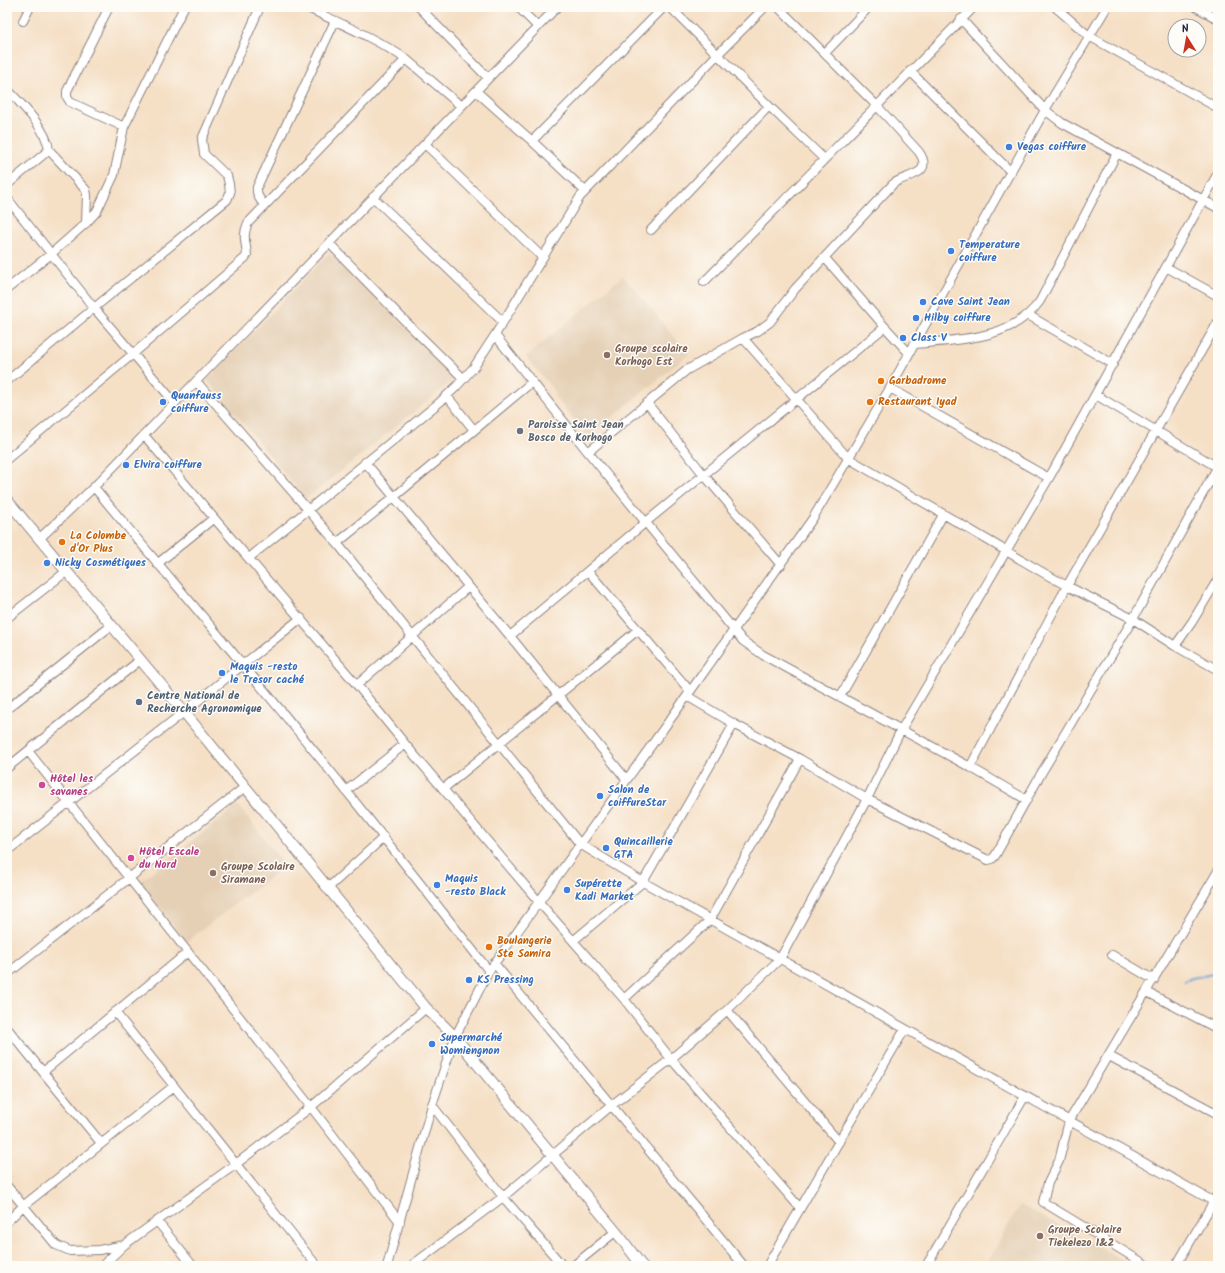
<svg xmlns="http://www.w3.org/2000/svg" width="1225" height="1273" viewBox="0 0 1225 1273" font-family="Kalam,sans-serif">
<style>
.built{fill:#e5d0b5}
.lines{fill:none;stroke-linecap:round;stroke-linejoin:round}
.stream{stroke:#6aa0d7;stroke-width:2}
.minor-casing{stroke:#8c8080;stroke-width:10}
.major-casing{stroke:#8c8080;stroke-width:12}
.minor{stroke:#fff;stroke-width:8}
.major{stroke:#fff;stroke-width:10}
.shop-dot{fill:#3f7fe0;stroke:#fdfcf7;stroke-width:1.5}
.education-dot{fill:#8d6e63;stroke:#fdfcf7;stroke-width:1.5}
.food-dot{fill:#e8710a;stroke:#fdfcf7;stroke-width:1.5}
.worship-dot{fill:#6b7280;stroke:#fdfcf7;stroke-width:1.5}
.service-dot{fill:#5c6f8a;stroke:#fdfcf7;stroke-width:1.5}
.hotel-dot{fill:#d1479c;stroke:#fdfcf7;stroke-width:1.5}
.labels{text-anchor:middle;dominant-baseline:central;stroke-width:3;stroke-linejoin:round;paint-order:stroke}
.shop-label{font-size:11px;font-weight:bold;fill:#366cbe;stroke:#fdfcf7;text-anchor:start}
.education-label{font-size:11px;font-weight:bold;fill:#785e54;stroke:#fdfcf7;text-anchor:start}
.food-label{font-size:11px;font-weight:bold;fill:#c56008;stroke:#fdfcf7;text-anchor:start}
.worship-label{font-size:11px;font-weight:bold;fill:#5b616d;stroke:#fdfcf7;text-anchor:start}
.service-label{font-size:11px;font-weight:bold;fill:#4e5e75;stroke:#fdfcf7;text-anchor:start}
.hotel-label{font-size:11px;font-weight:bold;fill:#b23c85;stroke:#fdfcf7;text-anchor:start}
</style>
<rect width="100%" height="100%" fill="#fdfcf7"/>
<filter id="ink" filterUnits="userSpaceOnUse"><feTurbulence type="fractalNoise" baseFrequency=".025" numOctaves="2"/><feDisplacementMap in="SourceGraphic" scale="8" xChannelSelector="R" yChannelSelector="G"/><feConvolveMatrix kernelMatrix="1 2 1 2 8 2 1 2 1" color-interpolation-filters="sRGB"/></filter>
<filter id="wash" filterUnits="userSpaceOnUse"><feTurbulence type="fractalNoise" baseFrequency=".012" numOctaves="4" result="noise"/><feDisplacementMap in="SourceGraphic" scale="16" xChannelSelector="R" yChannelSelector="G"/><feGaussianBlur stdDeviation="0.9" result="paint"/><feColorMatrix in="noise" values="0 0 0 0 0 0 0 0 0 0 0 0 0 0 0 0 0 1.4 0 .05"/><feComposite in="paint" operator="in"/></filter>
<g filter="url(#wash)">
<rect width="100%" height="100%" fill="#f5dfc5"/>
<path class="built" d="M329,253L457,377L306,499L207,380Z
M623,276L689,354L588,437L554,396L556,393L526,357Z
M238,805L285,866L186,942L139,882Z
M1020,1205L1135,1266H985Z"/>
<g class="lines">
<path class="stream" d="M1185,981L1192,978L1218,973"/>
</g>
</g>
<g filter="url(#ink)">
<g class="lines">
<defs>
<path id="minor" d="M109,7L67,91V97L70,102L124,127
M306,7C339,23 375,38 406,59L461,106
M419,7L488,78
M518,7L538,27
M670,7L769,106L824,159
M1055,7L1089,36L1218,108
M1196,7L1218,19
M961,19L1045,110L1062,123L1218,208
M23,21L30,7
M825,53L869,7
M910,71L1011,172
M7,89C21,104 47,129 49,150L86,190L87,195L86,223
M476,91L532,141L585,191
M532,141L664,7
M425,144L542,257
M7,185L49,150
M373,197L503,322
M7,198L94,308L175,403
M265,205C259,200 256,195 257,187L335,21
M651,230L769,106
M329,243L406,322L464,379
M825,258L885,327L909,353
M1166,267L1218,296
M704,282L974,7
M7,289L51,254L86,223L97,211L114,175L124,127L184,7
M1028,315L1113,364
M495,335L588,452L743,641L763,655L970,767L1027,800
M743,338L848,458L1042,572L1067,586L1133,619L1175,646L1218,670
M914,344C956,340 1013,340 1040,301L1117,153
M7,381L94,308L227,200L230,193L229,184L227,176L204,154L202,139L260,7
M196,381L337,543L580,844L643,882L1218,1204
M890,388L1049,478
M1096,395L1217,467
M447,396L474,430
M647,403L704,475L781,565
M144,435L214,518L357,685L405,744L539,902L624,999L671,1059L800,1208
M588,452L687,370L743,338L758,331L770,322L795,289L893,184C905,174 935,176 919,152L877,106L778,7
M7,459L133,354L245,258L247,255C246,242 242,236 248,223L406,59
M365,462L510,636L626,779
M1211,480L1218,486
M94,487C143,547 194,605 243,665C327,765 408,868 489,971
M40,538L94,487L557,7
M337,543L394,497L532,382
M249,558L440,402L456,387L474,367L495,335L580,197L718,54L765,7
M157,564L214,518
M588,571L690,691
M7,618L67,571
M510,636L646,522L885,327
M1175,646L1192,622L1218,579
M357,685L468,587
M687,696L734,724L800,759L867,799L988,860L992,859L995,856L1042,772L1133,619L1218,466
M840,697L943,515
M7,709L112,625
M28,751L311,1107L400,1222
M970,767L1067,586L1218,322
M7,768L140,660
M443,789L638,630
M346,791L405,744
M7,851L184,712L301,618
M328,888L384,837
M573,941L643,882L734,724
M1112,955L1154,980
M494,963L744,1266
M7,974L245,787
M1147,992L1218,1029
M624,999L710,920L800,759
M727,1010L839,1142
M115,1012L317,1266
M7,1028L101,1143
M1109,1056L1218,1114
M43,1072L188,952
M432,1105L503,1197L563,1266
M7,1186L56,1245L70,1251L99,1250L124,1245
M157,1221L193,1266
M7,1222L23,1206L174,1086
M102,1266L124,1245L236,1164L311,1107L426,1008
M387,1266L432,1105L455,1037L489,971L687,696L813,518L890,388L1045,110L1107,7
M411,1266L503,1197L612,1105L671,1059L724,1013L780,959L867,799L901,730L1049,478L1218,173
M573,1266L615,1232
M767,1266L849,1124L905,1029
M926,1266L1025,1096
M1148,1266L1043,1202L1048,1183L1059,1161L1069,1121L1218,871
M1176,1266L1218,1194"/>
<path id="major" d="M7,500L184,712L426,1008L455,1037L621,1238L642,1266"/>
</defs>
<use href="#minor" class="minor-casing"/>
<use href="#major" class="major-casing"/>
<use href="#minor" class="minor"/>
<use href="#major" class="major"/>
</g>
</g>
<g class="shop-dot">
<circle cx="1009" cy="147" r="4"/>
<circle cx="951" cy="251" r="4"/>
<circle cx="923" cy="302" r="4"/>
<circle cx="916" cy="318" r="4"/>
<circle cx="903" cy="338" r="4"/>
<circle cx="163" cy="402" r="4"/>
<circle cx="126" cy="465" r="4"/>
<circle cx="47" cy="563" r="4"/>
<circle cx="222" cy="673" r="4"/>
<circle cx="600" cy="796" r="4"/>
<circle cx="606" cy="848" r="4"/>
<circle cx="437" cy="885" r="4"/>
<circle cx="567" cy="890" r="4"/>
<circle cx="469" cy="980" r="4"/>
<circle cx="432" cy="1044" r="4"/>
</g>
<g class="education-dot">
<circle cx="607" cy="355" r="4"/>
<circle cx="213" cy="873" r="4"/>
<circle cx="1040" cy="1236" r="4"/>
</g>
<g class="food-dot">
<circle cx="881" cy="381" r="4"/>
<circle cx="870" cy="402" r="4"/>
<circle cx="62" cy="542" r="4"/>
<circle cx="489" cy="947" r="4"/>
</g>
<circle class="worship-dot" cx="520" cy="431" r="4"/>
<circle class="service-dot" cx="139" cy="702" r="4"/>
<g class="hotel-dot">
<circle cx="42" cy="785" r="4"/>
<circle cx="131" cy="858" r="4"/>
</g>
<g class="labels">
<g class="shop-label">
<text x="1017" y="147">Vegas coiffure</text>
<text x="959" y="245">Temperature<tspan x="959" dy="13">coiffure</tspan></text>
<text x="931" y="302">Cave Saint Jean</text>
<text x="924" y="318">Hilby coiffure</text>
<text x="911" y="338">Class V</text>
<text x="171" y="396">Quanfauss<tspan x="171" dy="13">coiffure</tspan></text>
<text x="134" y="465">Elvira coiffure</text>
<text x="55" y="563">Nicky Cosmétiques</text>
<text x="230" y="667">Maquis -resto<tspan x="230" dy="13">le Tresor caché</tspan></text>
<text x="608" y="790">Salon de<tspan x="608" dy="13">coiffureStar</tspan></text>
<text x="614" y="842">Quincaillerie<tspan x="614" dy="13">GTA</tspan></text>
<text x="445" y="879">Maquis<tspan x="445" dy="13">-resto Black</tspan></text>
<text x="575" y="884">Supérette<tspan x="575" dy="13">Kadi Market</tspan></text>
<text x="477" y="980">KS Pressing</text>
<text x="440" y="1038">Supermarché<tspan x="440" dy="13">Womiengnon</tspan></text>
</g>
<g class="education-label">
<text x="615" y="349">Groupe scolaire<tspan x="615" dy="13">Korhogo Est</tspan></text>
<text x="221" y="867">Groupe Scolaire<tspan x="221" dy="13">Siramane</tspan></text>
<text x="1048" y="1230">Groupe Scolaire<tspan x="1048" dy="13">Tiekelezo 1&amp;2</tspan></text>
</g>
<g class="food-label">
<text x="889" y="381">Garbadrome</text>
<text x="878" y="402">Restaurant Iyad</text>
<text x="70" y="536">La Colombe<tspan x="70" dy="13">d'Or Plus</tspan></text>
<text x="497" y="941">Boulangerie<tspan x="497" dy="13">Ste Samira</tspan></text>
</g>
<g class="worship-label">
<text x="528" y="425">Paroisse Saint Jean<tspan x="528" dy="13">Bosco de Korhogo</tspan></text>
</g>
<g class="service-label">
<text x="147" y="696">Centre National de<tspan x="147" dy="13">Recherche Agronomique</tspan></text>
</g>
<g class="hotel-label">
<text x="50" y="779">Hôtel les<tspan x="50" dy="13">savanes</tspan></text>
<text x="139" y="852">Hôtel Escale<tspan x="139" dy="13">du Nord</tspan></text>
</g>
</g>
<rect width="1225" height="1273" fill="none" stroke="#fdfcf7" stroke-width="24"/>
<g transform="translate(1187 38) rotate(349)"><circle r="19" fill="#fdfcf7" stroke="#a5a5ac"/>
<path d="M0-3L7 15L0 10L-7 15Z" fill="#c8321e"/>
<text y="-6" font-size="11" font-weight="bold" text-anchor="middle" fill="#22223b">N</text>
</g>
</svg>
